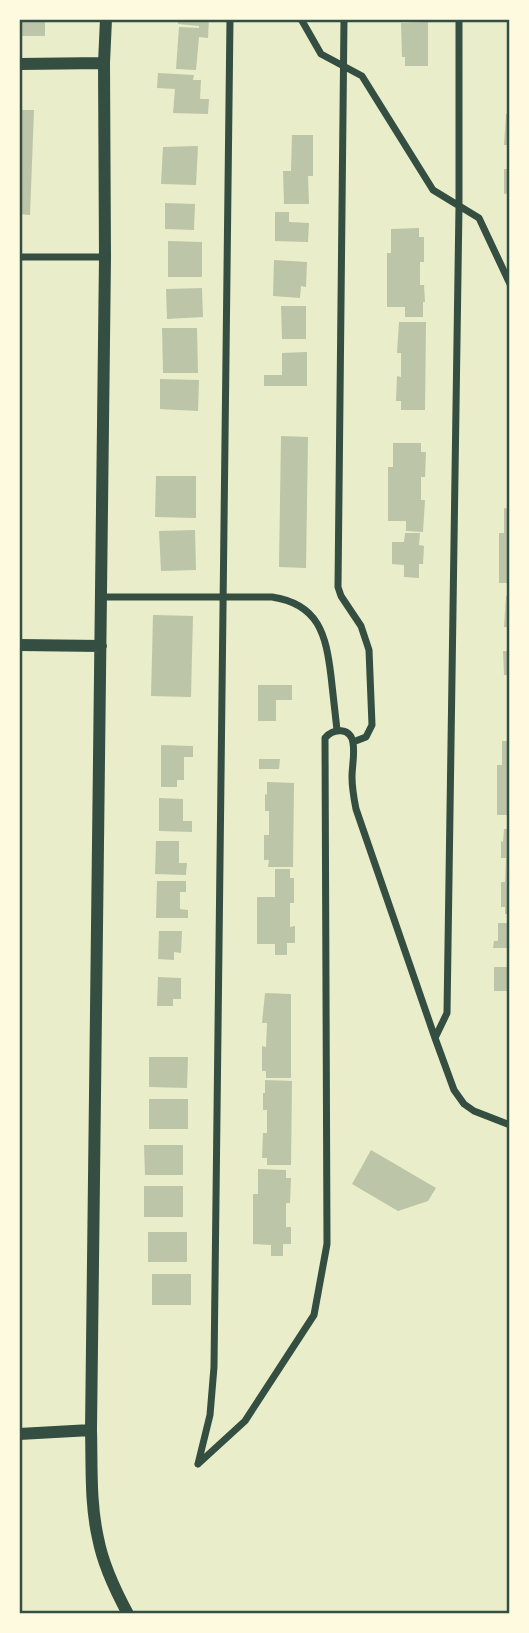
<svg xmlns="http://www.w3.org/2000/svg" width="529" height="1633" viewBox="0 0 529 1633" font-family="'Titillium Web',sans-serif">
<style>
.building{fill:#bcc5a7}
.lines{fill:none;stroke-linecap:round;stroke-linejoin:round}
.minor{stroke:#344e41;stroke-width:7}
.tertiary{stroke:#344e41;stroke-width:12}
.neatline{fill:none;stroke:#344e41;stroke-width:2.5}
</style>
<rect width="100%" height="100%" fill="#e9edc9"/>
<path class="building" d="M19,19H45V36H19Z
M178,19H209L208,38L199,37L196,70L176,69L179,27L199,28V26L178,24Z
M428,22V66H405V57H402L401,23Z
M158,73L194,75L193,80H201L200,99H209L208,114L173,113L175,89L157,88Z
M19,110H34L30,215L19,214Z
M506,114H510V145H504Z
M292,135H313V176H308L309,204H284L283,171H291Z
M198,146L196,185L161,184L163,147Z
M504,169H510V193L504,194Z
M165,203L195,204L194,230L165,229Z
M275,212H289V222L309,223L308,242L275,241Z
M419,228V237H424V262H420V285H424L425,302H423V317H405V307H387V253H391V229Z
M168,241L202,242V277H168Z
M274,260L307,262L306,287L301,286L300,298L273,296Z
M202,288L203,317L167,319L166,289Z
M281,306H306V339H282Z
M399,322H426L425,410H401V401H396L397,376L401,377V353H397Z
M162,328H197L198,373H163Z
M307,352V386H264V375H282V353Z
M160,379L199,380L198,411L160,409Z
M281,436L308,437L306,568L279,567Z
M393,443H421V452H426L425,477H421V500H425L423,532L406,531V521H388V467H393Z
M156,476H196V518L155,517Z
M504,508L510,509V583H499V533H504Z
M195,530L196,570L161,571L159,531Z
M405,533H420L419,545L424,546L423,564H419V578L404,577V565L392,564V542H404Z
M506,596H510V627H504Z
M153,615L193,616L191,697L151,696Z
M503,651H510V675H504Z
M258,685H292V700H276V721H258Z
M502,741H510V815H497V765H502Z
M161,745L193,746V757H184V780H177V787H161Z
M259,759H280L279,769H259Z
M267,782L294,783L293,867H268L269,860H264V835H269V811H265V794L267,795Z
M159,798L183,799V821H192V832L159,831Z
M504,829H510V914H505V907H501V882H505L506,858H501V841L503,842Z
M156,841H179V863H187L186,875L155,874Z
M275,869H290V878H294V903H290V927L295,926V943H287V955H275V944H257V897H275Z
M157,881H186V892H180V909L188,910V918H156Z
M498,923H510V948H493L494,941H498Z
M159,931H182L181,953L174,952V960L158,959Z
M494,967H510V991H494Z
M158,977L181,978V999H173V1006H157Z
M265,993L291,994V1078H266V1071H262V1046L266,1047L267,1023H262Z
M149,1057H188L187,1088L149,1087Z
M265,1080L292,1081L291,1165H267V1158H262L263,1133H267V1110H263V1093H265Z
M149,1099H188V1129H149Z
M144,1145H183V1175H145Z
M371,1150L436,1188L428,1201L398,1211L352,1184Z
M258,1169L286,1170V1178H291L290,1203H286V1227H291V1244H283V1256H271V1245L253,1244V1194H258Z
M144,1186H183V1217H144Z
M148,1232H187V1262H148Z
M152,1274H191V1305H152Z"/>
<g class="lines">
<path class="minor" d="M301,19L321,54L362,76L433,190L479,218L510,284
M344,19L338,587L341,596L361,626L369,650L372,725L366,737L353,742
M19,257H105
M100,597H272C319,604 326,635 331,676C333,694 335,712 337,730
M435,1038L447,1013L459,206V19
M198,1464L210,1415L214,1367L230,19
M198,1464L245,1421L314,1315L327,1244L325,738C333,728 351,727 353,743C355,754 352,766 352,777C352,788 354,799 356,809L435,1038L454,1090L464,1104L474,1111L510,1125"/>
<path class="tertiary" d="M106,19L104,63L105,257L91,1430C92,1466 90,1503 98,1538C103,1565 115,1590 128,1614
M19,64L104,63
M19,645L101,646
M19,1434L91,1430"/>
</g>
<rect width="529" height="1633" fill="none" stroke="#fefae0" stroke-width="42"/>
<rect x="21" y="21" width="487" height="1591" class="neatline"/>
</svg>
